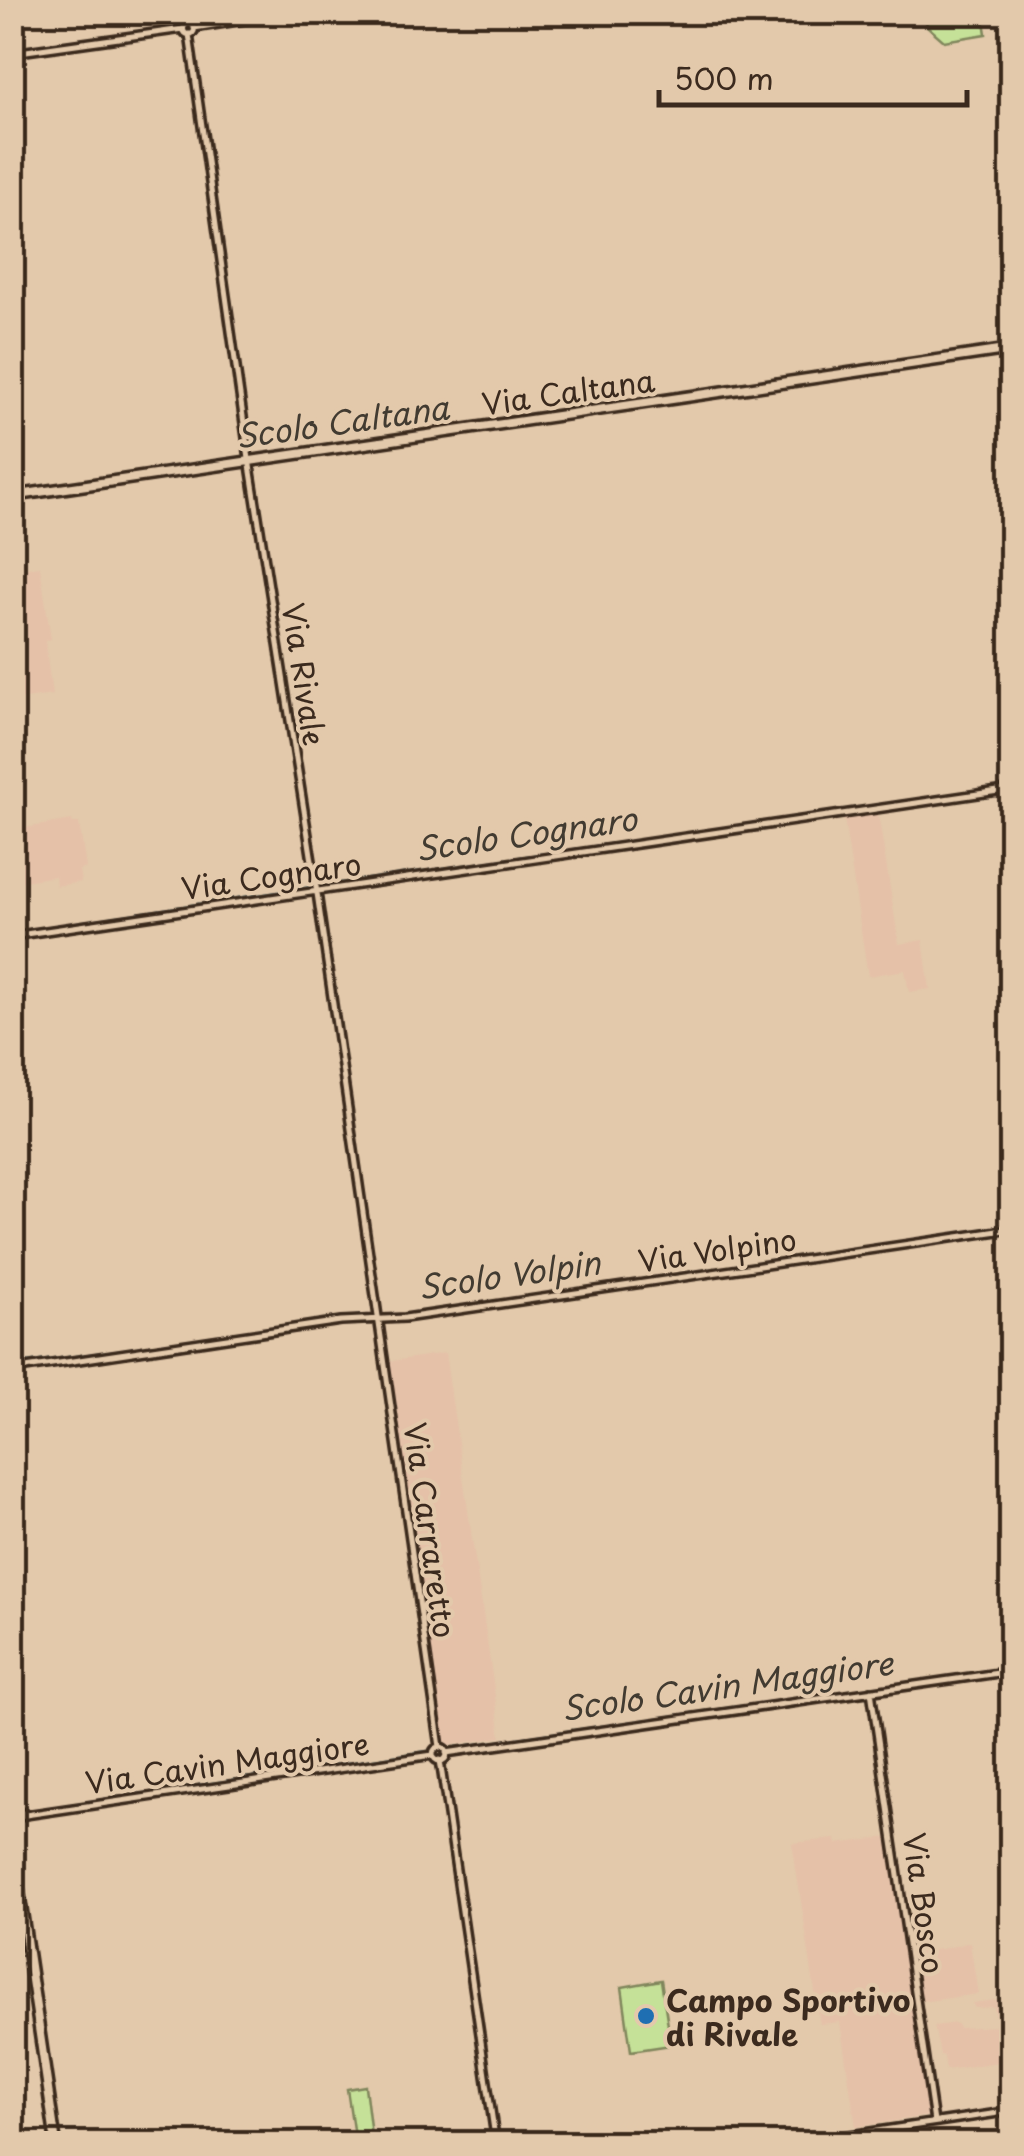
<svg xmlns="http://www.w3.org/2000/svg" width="1024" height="2156" viewBox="0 0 1024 2156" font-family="'Playpen Sans',sans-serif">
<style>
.built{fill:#e5c1a8}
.green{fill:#c5e198;stroke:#80865b;stroke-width:2.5}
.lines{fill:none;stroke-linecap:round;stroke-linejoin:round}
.stream{stroke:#658e91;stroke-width:2.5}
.minor-casing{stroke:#3b2a1e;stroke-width:12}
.major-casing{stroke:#3b2a1e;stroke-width:15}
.minor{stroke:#e3c9ab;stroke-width:5}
.major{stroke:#e3c9ab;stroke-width:8}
.poi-dot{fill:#1f6fb2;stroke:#e3c9ab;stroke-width:4}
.labels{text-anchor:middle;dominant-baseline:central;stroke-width:8;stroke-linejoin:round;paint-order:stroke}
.street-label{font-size:30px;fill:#3b2a1e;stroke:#e3c9ab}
.poi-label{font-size:30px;font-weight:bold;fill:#3b2a1e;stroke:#e3c9ab;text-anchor:start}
.water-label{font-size:32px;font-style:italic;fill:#423b31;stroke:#e3c9ab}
</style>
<rect width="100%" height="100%" fill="#e3c9ab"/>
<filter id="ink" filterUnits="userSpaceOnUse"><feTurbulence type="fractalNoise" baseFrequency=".01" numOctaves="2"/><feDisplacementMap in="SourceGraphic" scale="20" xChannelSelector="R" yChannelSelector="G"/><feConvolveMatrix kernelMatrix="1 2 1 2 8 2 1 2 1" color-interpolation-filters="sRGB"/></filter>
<g filter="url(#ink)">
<path class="built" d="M40,566L51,639L45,641L52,695L13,701V570Z
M878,813L899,944L923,940L930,989L909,992L905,970L868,976L844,819Z
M72,820L73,823H79L86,868L79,870L81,882L56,886L55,876L13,883V830Z
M445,1353L501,1737L444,1746L386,1362Z
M889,1837L928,2116L856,2127L840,2022L820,2024L792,1843L836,1839L837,1844Z
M970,1942L978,1994L928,2001L922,2000L919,1994L913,1953L947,1948Z
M1011,1998V2060L946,2070L944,2056L940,2055L934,2026L956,2023L959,2028L995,2026L997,2022L994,2007L975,2008L972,2003Z"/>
<path class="green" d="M941,13H983L986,34L944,41L927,26L925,16Z
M661,1980L671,2045L631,2051L622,1987Z
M365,2086L372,2143H355L347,2089Z"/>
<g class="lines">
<path class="stream" d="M190,20L195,24L275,12
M96,38L181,26L186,21
M19,49L85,40
M685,392L981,348
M217,462L679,393
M748,824L1012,785
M319,886L741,825
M18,931L311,887
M395,1316L868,1248
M12,1365L356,1316H387
M449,1748L1012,1667
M25,1811L427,1751
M937,2118L1012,2107
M761,2144L930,2119"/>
<defs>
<path id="minor" d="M183.5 29a5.5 5.5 0 1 1 11 0a5.5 5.5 0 1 1-11 0Z
M194,28L296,12
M189,34L249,459L317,893L440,1747
M12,53L183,29
M12,936L1012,789
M12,1370L341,1321L405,1318L1012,1229
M871,1691L934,2122
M433 1754a7 7 0 1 1 14 0a7 7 0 1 1-14 0Z
M446,1753L1012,1671
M440,1760L496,2144
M12,1808L25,1814
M12,1817L433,1755
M789,2144L1012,2111"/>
<path id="major" d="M12,496L1012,349
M12,1843L56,2144"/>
</defs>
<use href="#minor" class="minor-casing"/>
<use href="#major" class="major-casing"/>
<use href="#minor" class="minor"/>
<use href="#major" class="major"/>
</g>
</g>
<circle class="poi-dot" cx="646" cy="2016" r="10"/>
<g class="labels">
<g class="street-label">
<text transform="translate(568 391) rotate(-8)">Via Caltana</text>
<text transform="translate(305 674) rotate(81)">Via Rivale</text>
<text transform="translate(271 875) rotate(-8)">Via Cognaro</text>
<text transform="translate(717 1249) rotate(-8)">Via Volpino</text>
<text transform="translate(431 1530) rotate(82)">Via Carraretto</text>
<text transform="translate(227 1762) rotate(-8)">Via Cavin Maggiore</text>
<text transform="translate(925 1903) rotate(82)">Via Bosco</text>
</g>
<g class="poi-label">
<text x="666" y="1999">Campo Sportivo<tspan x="666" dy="34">di Rivale</tspan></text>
</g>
<g class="water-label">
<text transform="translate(342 421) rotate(-8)">Scolo Caltana</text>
<text transform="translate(526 833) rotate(-8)">Scolo Cognaro</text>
<text transform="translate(509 1274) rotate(-8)">Scolo Volpin</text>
<text transform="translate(727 1685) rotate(-8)">Scolo Cavin Maggiore</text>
</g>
</g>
<rect width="1024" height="2156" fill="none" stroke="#e3c9ab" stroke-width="50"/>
<rect x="25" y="25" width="974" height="2106" fill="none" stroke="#3b2a1e" stroke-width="4" filter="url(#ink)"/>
<path d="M659 90v15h308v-15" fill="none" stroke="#3b2a1e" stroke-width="5"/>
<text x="674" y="90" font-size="30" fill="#3b2a1e" stroke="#e3c9ab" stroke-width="8" paint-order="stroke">500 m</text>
</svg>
